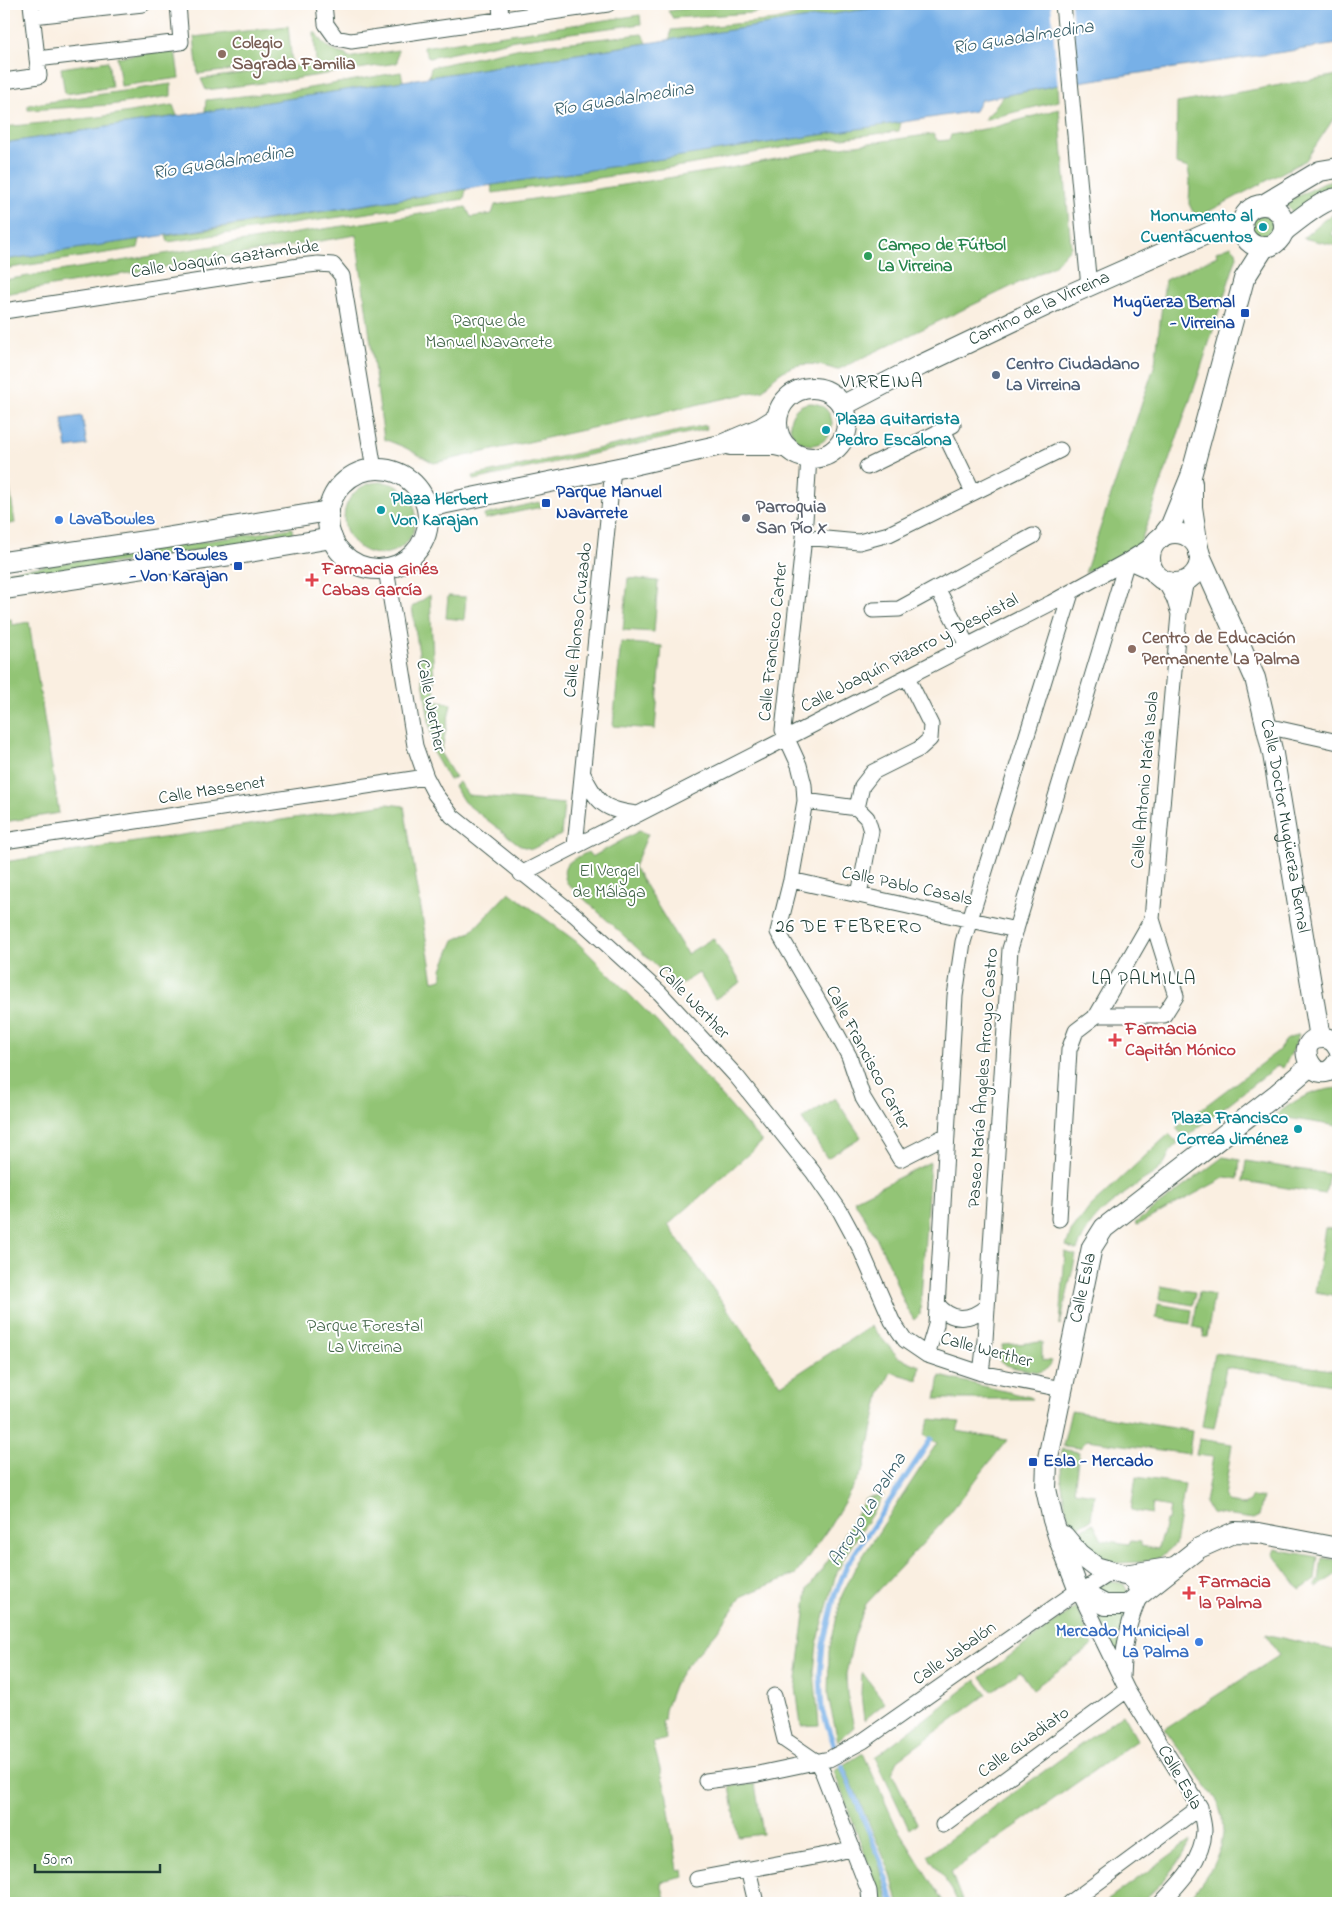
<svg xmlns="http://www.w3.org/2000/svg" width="1342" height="1907" viewBox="0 0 1342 1907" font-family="'Indie Flower',sans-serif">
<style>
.green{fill:#92c475;stroke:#588054}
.water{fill:#77b0e7;stroke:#4b768e}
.pier{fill:#faefe1}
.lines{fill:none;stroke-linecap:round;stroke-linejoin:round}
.stream{stroke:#77b0e7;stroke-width:5}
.street-casing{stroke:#40584e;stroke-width:17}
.secondary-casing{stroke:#40584e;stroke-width:22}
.street{stroke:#fff;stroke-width:15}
.secondary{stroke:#fff;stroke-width:20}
.education-dot{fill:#8d6e63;stroke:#fff;stroke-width:2}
.culture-dot{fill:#0f9aa8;stroke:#fff;stroke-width:2}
.leisure-dot{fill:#2e9e5b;stroke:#fff;stroke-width:2}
.transit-dot{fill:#1a4fb4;stroke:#fff;stroke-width:2}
.service-dot{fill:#5c6f8a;stroke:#fff;stroke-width:2}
.worship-dot{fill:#6b7280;stroke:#fff;stroke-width:2}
.shop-dot{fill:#3f7fe0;stroke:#fff;stroke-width:2}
.health-dot{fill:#e0444e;stroke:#fff;stroke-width:2}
.labels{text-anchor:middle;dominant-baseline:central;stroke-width:4;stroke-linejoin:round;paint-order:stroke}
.education-label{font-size:18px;font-weight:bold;fill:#785e54;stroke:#fff;text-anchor:start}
.culture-label{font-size:18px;font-weight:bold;fill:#0d838f;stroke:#fff;text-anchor:end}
.leisure-label{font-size:18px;font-weight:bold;fill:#27864d;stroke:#fff;text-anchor:start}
.street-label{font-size:18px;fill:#1f3d34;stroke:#fff}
.transit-label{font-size:18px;font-weight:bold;fill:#164399;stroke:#fff;text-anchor:end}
.park-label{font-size:18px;fill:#426648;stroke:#fff}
.service-label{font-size:18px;font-weight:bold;fill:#4e5e75;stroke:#fff;text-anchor:start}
.worship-label{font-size:18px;font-weight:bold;fill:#5b616d;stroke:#fff;text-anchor:start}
.shop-label{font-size:18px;font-weight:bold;fill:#366cbe;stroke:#fff;text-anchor:start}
.health-label{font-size:18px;font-weight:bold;fill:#be3a42;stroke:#fff;text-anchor:start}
.water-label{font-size:19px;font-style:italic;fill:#39606a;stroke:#fff}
.neighbourhood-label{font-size:19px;letter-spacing:1px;fill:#1f3d34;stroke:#fff}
</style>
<rect width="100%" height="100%" fill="#fff"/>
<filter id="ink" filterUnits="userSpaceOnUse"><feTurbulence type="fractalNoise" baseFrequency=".02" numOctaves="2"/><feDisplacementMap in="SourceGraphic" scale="10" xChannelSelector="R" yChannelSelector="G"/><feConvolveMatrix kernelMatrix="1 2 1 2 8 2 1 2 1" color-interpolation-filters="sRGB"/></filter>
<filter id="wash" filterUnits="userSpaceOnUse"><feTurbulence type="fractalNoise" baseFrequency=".0096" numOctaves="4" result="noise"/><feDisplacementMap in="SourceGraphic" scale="20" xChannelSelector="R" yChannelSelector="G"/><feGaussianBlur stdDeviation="1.12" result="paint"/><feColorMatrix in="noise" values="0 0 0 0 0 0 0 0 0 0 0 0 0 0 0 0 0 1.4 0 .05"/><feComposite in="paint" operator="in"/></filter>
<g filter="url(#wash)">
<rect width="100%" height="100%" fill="#faefe1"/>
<path class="green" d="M716,4H789L753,13L673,18L668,11Z
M834,4H899L670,40L671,30L776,20Z
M640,15L641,24L515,40L429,58L423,47Z
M288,26L292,63L198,74L194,37Z
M314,33H316C323,46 333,52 347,55V58L398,50L397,63L294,79L206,90L201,79L316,63Z
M642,34L647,43L429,77L431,67L526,47Z
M175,49L179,78L121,86L117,57Z
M108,61L112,87L65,94L61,68Z
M401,72L403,81L205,112L206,100L298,90Z
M1338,75V112L1306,160L1196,218L1189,204L1190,180L1188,168L1176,164L1177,103Z
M171,84V96L110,105L28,110V105Z
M1058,85L1059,101L983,120L992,111L1003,96Z
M173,105L177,116L4,143V127L99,117Z
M1059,109L1071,247L1054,266L837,370C805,359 784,363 763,390L434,463L404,447L384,439L356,235L4,294V280L213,246L466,207L471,217L492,214L495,205L725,169L827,149L933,134L938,141L949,140L951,135L995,127Z
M901,122L899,131L819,141L688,165L493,193L491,185Z
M1331,180H1338V187L1320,194L1293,216L1291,210L1284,203Z
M466,189L464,199L168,242L166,236Z
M1336,213L1332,235L1338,237V246L1303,238L1324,220Z
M1252 226a11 11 0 1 1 22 0a11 11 0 1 1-22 0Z
M140,239L138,248L4,269V260Z
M1231,246L1236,251L1237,256L1198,377L1140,544L1085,573L1155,364L1165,280L1217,256L1216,252Z
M790 424a21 21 0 1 1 42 0a21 21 0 1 1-42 0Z
M706,425L707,429L474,480L473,476Z
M4,451L15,523L4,525Z
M344 518a36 36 0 1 1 72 0a36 36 0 1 1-72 0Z
M539,502L541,507L485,519L484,515Z
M292,528L293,536L4,580V572Z
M628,578L658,581L654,632L623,630Z
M430,595L435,701L451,704L441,754L455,777L449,780L434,754L412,607Z
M448,596L466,597L464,620L446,618Z
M11,619L12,625L29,622L59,813L4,822V620Z
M621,642L662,646L655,729L613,726Z
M459,782L468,795L564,804L561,835L532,849L521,846L464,802L454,786Z
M387,804L404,806L433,981L442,979V969L454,940L471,932L509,892L577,942L656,1021L762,1142L668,1225L781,1385L871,1326L898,1357L920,1366L918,1380L891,1372L880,1394L864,1468L830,1526L796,1574L742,1596L716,1633L685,1667L675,1683L665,1710L664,1720L662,1721L666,1739L653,1743L666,1791L678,1870L683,1869L684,1877L661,1882L666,1903H4V862Z
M639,831L648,834L634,867L687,954L713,938L741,982L715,999L699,973L678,986L567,883C558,863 573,860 588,852L592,857Z
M1299,1034L1294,1048L1283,1068L1278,1065L1185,1138L1176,1128L1278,1051L1286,1040Z
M1338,1088V1126L1274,1116C1297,1099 1309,1091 1338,1088Z
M835,1098L861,1137L827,1158L802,1119Z
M1169,1134L1178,1143C1168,1151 1169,1157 1163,1165C1158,1172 1148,1177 1142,1181C1111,1204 1092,1214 1077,1250L1066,1246L1071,1232L1090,1207Z
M1223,1157L1240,1160L1238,1179L1226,1177L1137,1225L1135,1223Z
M1246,1161L1329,1174L1325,1194L1243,1181Z
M930,1162L920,1314L914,1320C901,1300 896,1280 887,1259C877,1238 866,1219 854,1200Z
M1325,1228L1338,1230V1296L1315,1292Z
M1065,1252L1076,1255L1060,1325Z
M1161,1286L1195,1292L1193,1305L1159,1299Z
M1199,1292L1214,1295L1207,1337H1203L1204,1329L1193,1327Z
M1158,1304L1192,1310L1190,1324L1156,1318Z
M1042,1342V1360L1052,1361C1049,1368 1046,1370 1039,1372C1025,1369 999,1369 996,1353L1003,1352L1002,1345Z
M1214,1353L1338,1371V1385L1226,1367L1214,1428L1202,1426Z
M940,1376L1030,1397L1032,1399H936Z
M1071,1411L1192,1431L1189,1454L1087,1440L1080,1448L1063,1446Z
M930,1419L960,1422L957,1431L1007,1440L941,1524L866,1604L854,1637L846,1674L847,1694L854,1727L838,1741L828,1696L829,1651L842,1595L855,1568L937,1443L924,1435Z
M1199,1439L1232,1444L1224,1497L1227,1502L1244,1505L1250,1501L1251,1497L1263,1498L1259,1516L1253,1519L1211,1513L1205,1503L1213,1457L1196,1455Z
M1062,1449L1079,1452L1074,1491L1094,1494L1091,1519L1073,1531C1063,1503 1059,1479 1062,1449Z
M1136,1477L1185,1484L1175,1545L1159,1558L1142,1562L1116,1563L1102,1558L1083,1544L1075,1534L1093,1523L1102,1540L1129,1544L1130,1541L1141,1542V1546L1158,1549L1161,1536H1163L1166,1520H1168L1170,1507L1153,1504L1151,1514L1131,1510Z
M884,1495L846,1554L835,1577L817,1644L814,1672L819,1725L801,1726L796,1687L808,1589L835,1551L865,1499Z
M1275,1549L1318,1557L1315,1580L1300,1590L1273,1554Z
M1322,1558L1338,1560V1573L1317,1587L1315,1584L1319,1581Z
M1108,1580L1124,1584L1129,1595L1118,1599L1096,1592L1098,1587Z
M1076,1607L1093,1645L1033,1689L1020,1671L992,1691L981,1677Z
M1097,1610H1127L1119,1658L1098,1616Z
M1265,1634L1338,1651V1903L1327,1899L1304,1898L1279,1903H1187L1212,1867L1221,1847L1223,1833L1222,1817L1218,1802L1164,1729L1280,1655Z
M862,1672L885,1703L864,1720L861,1694Z
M976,1680L987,1694L898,1760L892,1773L917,1823L909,1829L875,1757Z
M1123,1714L1137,1740L951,1872L963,1903H958L952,1890L928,1855Z
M863,1753L896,1826L944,1903H898L891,1874L844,1765Z
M840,1767L878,1860L889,1903H883L834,1771Z
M755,1784L763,1834L738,1837L730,1786Z
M1191,1840C1180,1866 1161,1884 1141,1903H1104Z"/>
<path class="water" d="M899,4H1338V44L1058,85L981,100L975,111L4,260V143Z
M82,416L87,445L67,448L62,419Z"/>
<path class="pier" d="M1051,4H1071L1078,85L1058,88Z"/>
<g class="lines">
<path class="stream" d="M834,1745L822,1710L820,1675L823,1645L835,1595L847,1565L931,1439
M842,1766L883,1867L893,1903"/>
</g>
</g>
<g filter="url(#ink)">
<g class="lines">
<defs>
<path id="street" d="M324,4L326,24L336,38L351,41L608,4
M500,4L501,19
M1063,4L1089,287
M33,16L143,4
M37,59L181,42L178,4
M4,81L39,76L31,4
M4,311L299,266L318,264L333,265L342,276L374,469
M943,430L973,492
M809,457L804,537L783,730L799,765L804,785L805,801L791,880L778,932L831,1023L849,1056L863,1098L900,1159L947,1135
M867,467L953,425
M804,537L859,542L889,534L1060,450
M1127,561L1156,574
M386,569L415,746L426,777L435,794L452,816L576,916L660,993L737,1077L813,1172L840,1211L860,1248L892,1321L905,1340L927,1355L981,1373L1062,1389
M1164,580L1174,598L1179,614
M937,588L967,645
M873,610L899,609L1033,536
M1266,726L1338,742
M583,774C598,804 604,810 637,814
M805,801L857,808L862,786L873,772L919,749L930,739L931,725L907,677
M857,808L867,818L871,831L859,895
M4,841L426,777
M575,846L613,469
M521,874L1051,603L1127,561L1156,543
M791,880L1016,930
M1152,919L1179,614L1186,581
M1059,1219L1069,1050L1076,1031L1097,1015L1152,919L1176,996L1164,1015H1097
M937,1304C952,1322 969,1321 986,1307
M927,1355L936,1325L955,996L963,942L1071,593
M981,1373L985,1340L1010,949L1127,561
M1079,1591L1127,1690L1200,1807C1201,1815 1204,1823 1204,1831C1203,1860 1180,1883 1161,1903
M1122,1677C1123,1649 1128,1621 1140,1596L1133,1583L1124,1575
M774,1696L785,1740L817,1762L823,1773L869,1891L870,1903
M706,1781L758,1774L829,1759L863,1741L1073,1594L1090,1586L1112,1572
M943,1825L1127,1690
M748,1869L756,1903
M697,1879L831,1854L853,1848
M1070,1903L1200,1807"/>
<g id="secondary">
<path d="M1263,205L1320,171L1338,168"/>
<circle cx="1263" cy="226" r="21"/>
<path d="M1283,232C1296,222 1322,199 1338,198"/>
<circle cx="812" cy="423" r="35"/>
<path id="s1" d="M842,406L921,365L1066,296L1215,230L1243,228"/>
<path d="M730,445H775L788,448"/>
<circle cx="378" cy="519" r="50"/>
<path d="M1192,483V507L1198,548"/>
<path d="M427,507L633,465L721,445L761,428L777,418"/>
<circle cx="1175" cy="558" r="25"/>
<path d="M1161,538L1171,525L1191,476L1244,279L1265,246"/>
<path id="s2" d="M1199,553L1255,678L1273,754L1320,1038"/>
<path d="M4,562L166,538L329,511"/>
<path d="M4,589L237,554L332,538"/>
<path d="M1338,1048C1335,1042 1330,1038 1323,1038C1288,1038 1317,1096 1338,1061"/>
<path d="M1310,1066L1277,1094L1104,1228L1092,1247L1047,1463L1046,1489L1053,1520L1060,1542L1079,1591L1105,1605H1127L1199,1548L1235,1532L1259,1533L1338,1548"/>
<path d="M1064,1536L1079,1554L1096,1567L1124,1575L1175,1567"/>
</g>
</defs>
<use href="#street" class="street-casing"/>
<use href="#secondary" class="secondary-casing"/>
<use href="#street" class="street"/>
<use href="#secondary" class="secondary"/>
</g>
</g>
<g class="education-dot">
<circle cx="222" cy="54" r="5"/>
<circle cx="1132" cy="649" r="5"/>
</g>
<g class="culture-dot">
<circle cx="1263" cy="227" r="5"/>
<circle cx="826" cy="430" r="5"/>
<circle cx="381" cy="510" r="5"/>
<circle cx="1298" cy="1129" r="5"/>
</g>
<circle class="leisure-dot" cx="868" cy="256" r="5"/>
<g class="transit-dot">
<rect x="1240" y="308" width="10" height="10" rx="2.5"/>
<rect x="541" y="498" width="10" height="10" rx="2.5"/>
<rect x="233" y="561" width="10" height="10" rx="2.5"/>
<rect x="1028" y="1457" width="10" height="10" rx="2.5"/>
</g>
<circle class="service-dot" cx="996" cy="375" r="5"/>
<circle class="worship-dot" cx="746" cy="518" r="5"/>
<g class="shop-dot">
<circle cx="59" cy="520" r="5"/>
<circle cx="1199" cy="1642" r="5"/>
</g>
<g class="health-dot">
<path d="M309.5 572.5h5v5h5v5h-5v5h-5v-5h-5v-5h5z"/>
<path d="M1112.5 1032.5h5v5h5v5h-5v5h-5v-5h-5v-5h5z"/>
<path d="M1186.5 1585.5h5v5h5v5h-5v5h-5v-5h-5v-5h5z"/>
</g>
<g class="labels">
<g class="education-label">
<text x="232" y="44">Colegio<tspan x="232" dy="21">Sagrada Familia</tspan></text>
<text x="1142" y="639">Centro de Educación<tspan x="1142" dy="21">Permanente La Palma</tspan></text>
</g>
<g class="culture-label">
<text x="1253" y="217">Monumento al<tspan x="1253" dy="21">Cuentacuentos</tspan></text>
<text x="836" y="420" text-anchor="start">Plaza Guitarrista<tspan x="836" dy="21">Pedro Escalona</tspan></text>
<text x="391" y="500" text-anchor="start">Plaza Herbert<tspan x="391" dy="21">Von Karajan</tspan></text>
<text x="1288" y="1119">Plaza Francisco<tspan x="1288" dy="21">Correa Jiménez</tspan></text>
</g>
<g class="leisure-label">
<text x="878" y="246">Campo de Fútbol<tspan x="878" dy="21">La Virreina</tspan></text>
</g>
<g class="street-label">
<text transform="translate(225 260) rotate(-8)">Calle Joaquín Gaztambide</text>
<text stroke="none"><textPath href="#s1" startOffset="220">Camino de la Virreina</textPath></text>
<text transform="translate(579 620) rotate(-84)">Calle Alonso Cruzado</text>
<text transform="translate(774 642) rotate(-84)">Calle Francisco Carter</text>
<text transform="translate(910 654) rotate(-27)">Calle Joaquín Pizarro y Despistal</text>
<text transform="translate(430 706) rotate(79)">Calle Werther</text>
<text transform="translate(1146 780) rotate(-85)">Calle Antonio María Isola</text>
<text transform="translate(212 791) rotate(-9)">Calle Massenet</text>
<text stroke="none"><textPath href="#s2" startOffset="288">Calle Doctor Mugüerza Bernal</textPath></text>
<text transform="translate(907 887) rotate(12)">Calle Pablo Casals</text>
<text transform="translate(693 1003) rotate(46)">Calle Werther</text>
<text transform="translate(867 1058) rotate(62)">Calle Francisco Carter</text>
<text transform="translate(984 1078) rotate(-86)">Paseo María Ángeles Arroyo Castro</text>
<text transform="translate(1084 1288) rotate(-78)">Calle Esla</text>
<text transform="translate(986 1351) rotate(15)">Calle Werther</text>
<text transform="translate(955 1654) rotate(-35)">Calle Jabalón</text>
<text transform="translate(1024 1743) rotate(-36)">Calle Guadiato</text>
<text transform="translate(1179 1778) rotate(60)">Calle Esla</text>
</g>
<g class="transit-label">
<text x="1235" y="303">Mugüerza Bernal<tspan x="1235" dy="21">- Virreina</tspan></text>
<text x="556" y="493" text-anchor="start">Parque Manuel<tspan x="556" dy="21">Navarrete</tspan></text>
<text x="228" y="556">Jane Bowles<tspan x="228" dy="21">- Von Karajan</tspan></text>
<text x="1043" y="1462" text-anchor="start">Esla - Mercado</text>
</g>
<g class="park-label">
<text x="489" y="322">Parque de<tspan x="489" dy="21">Manuel Navarrete</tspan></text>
<text x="609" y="872">El Vergel<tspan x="609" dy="21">de Málaga</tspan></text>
<text x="365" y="1327">Parque Forestal<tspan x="365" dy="21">La Virreina</tspan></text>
</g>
<g class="service-label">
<text x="1006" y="365">Centro Ciudadano<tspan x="1006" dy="21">La Virreina</tspan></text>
</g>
<g class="worship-label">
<text x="756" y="508">Parroquia<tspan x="756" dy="21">San Pío X</tspan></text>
</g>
<g class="shop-label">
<text x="69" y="520">LavaBowles</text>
<text x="1189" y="1632" text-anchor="end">Mercado Municipal<tspan x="1189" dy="21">La Palma</tspan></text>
</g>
<g class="health-label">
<text x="322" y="570">Farmacia Ginés<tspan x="322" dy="21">Cabas García</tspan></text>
<text x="1125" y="1030">Farmacia<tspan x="1125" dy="21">Capitán Mónico</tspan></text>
<text x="1199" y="1583">Farmacia<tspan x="1199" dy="21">la Palma</tspan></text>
</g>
<g class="water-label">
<text transform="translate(1023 38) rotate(-9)">Río Guadalmedina</text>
<text transform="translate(623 100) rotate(-9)">Río Guadalmedina</text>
<text transform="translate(223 163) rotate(-9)">Río Guadalmedina</text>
<text transform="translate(868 1510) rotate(-58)">Arroyo La Palma</text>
</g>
<g class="neighbourhood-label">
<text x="882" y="382">VIRREINA</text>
<text x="849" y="927">26 DE FEBRERO</text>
<text x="1144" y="979">LA PALMILLA</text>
</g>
</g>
<rect width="1342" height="1907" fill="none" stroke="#fff" stroke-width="20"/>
<path d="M35 1864v8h125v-8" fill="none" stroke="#1f3d34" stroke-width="2.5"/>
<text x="42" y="1864" font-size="15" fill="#1f3d34" stroke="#ffffff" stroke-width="4" paint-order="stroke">50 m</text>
</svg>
